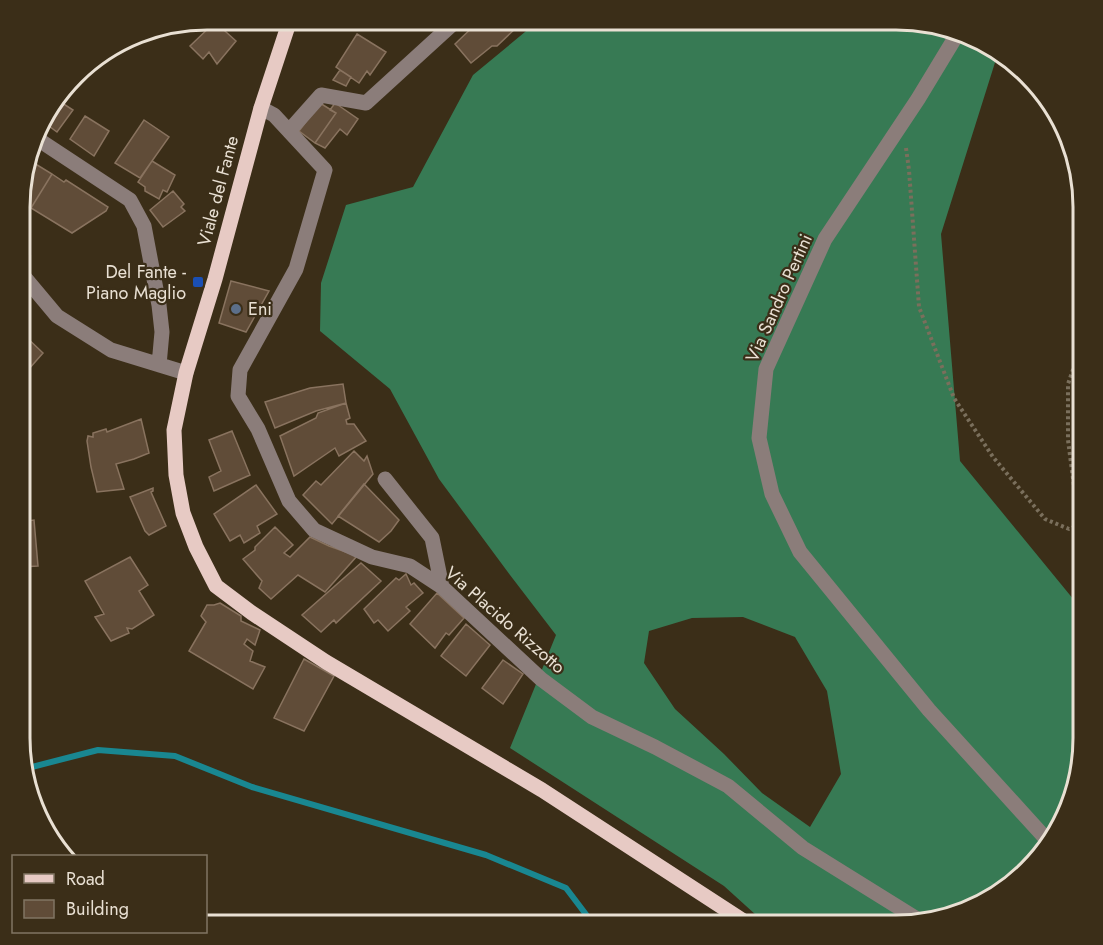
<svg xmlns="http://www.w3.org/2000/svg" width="1103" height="945" viewBox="0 0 1103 945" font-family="Jost,sans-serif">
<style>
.forest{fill:#377a54;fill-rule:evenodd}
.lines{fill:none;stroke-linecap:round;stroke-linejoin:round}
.stream{stroke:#198791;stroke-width:6}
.building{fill:#604c38;stroke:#89735f;stroke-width:1.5}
.path{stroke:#7a6f5c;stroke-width:4;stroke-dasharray:3 3;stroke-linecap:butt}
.minor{stroke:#8b7d7a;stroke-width:15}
.major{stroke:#e7cac4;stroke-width:15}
.transit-dot{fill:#1a4fb4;stroke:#3b2e18;stroke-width:2}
.service-dot{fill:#5c6f8a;stroke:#3b2e18;stroke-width:2}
.labels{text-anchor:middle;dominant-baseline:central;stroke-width:4.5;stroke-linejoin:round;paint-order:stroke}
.street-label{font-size:18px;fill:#e9e0d3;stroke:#3b2e18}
.poi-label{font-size:18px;fill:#e9e0d3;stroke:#3b2e18;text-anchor:end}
.rim{fill:none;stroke:#e9e0d3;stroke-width:3}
</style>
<rect width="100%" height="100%" fill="#3b2e18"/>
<path class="forest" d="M552,20H909L979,39L998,53L941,234L960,461L1083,611V738L1069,810L1028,871L968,911L909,925H767L724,886L510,748L556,635L510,575L439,479L390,389L320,331L321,283L346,205L413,187L473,75L531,27ZM743,617L795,637L827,691L841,774L810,827L762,793L724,754L675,709L644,663L649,631L692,618Z"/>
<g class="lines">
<path class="stream" d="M24,769L98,750L175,756L252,787L486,855L566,888L594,925"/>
</g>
<path class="building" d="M480,20H512L518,26L497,46H492L471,63L455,44Z
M215,22L236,41L217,64L209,52L203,59L190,46Z
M357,34L386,52L370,75L367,71L359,83L336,67Z
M340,70L351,77L346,86L333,80Z
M56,99L73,110L57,132L42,121L44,114Z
M320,103L336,113L315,143L299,131Z
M335,103L358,119L347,135L340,129L325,148L315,143L336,113L330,110Z
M85,116L109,131L94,156L70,139Z
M144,120L169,137L140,178L115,163Z
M29,160L52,174L31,208L21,202V182Z
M152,161L175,175L167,192L163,190L159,199L145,191V187L138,182Z
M52,174L64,182L66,180L108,207L106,211L72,233L31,208Z
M173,191L184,204L181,207L185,211L163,227L150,210Z
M231,281L269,291L246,332L219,323Z
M21,332L43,353L21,378Z
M343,384L346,403L316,411L275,428L265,402L310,388Z
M346,403L350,418L346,420L347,424H354L366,441L339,456L335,448L294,476L280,436L316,418L318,413Z
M141,419L149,453L134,459L116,464L124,489L97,492L91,467L87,441L88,436L93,437V433L106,429L107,432Z
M232,431L250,475L214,491L209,477L221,471L209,440Z
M21,438L29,467L21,469Z
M354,451L364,461L367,456L373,474L332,524L303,495L316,481L321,485Z
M364,484L399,520L391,531L379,542L338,516Z
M256,485L277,514L257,526L260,533L244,543L240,535L230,541L214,514Z
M153,488V491L151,492L166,526L149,535L145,531L130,497Z
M34,520L38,566L20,567V522Z
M275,527L293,545L284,553L290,557L310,537L329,546L357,556L325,592L298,575L271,599L259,588L262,581L243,559L255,550V547Z
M130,557L148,585L139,591L154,615L132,629L127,628L129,633L111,641L95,617L104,614L85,581Z
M361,563L381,581L336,623L334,620L321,632L302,615Z
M406,574L411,585L414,583L423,593L406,607L410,611L388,631L378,620L374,623L364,609L396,578L399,580Z
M437,593L464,618L449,635L446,633L435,648L410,624Z
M220,603L241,616V621L260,630L255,645L247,639L244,644L253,651L250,661L265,667L253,689L189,651L206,622L201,616L207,605H214Z
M466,624L490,645L466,676L441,656Z
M304,659L334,676L304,731L274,718Z
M503,660L523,674L503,704L482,688Z"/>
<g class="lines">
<path class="path" d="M906,148L909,170L919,307L954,398L993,457L1045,519L1069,529L1079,525L1068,440V384L1083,341"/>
<path class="minor" d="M958,33L918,99L825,239L766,369L759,438L772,494L800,552L929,710L1048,841
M261,108L274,115L325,170L296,269L240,370L238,396L258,429L289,501L314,530L372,557L410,566L442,587L541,679L592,717L655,747L728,786L803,848L922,922
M289,131L321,95L366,103L457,20
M36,138L130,200L144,226L159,305L162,332L159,365
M21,273L57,316L111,350L186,373
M385,479L432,538L442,587"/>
<path class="major" d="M290,20L261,108L215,279L186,373L174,430L176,475L183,513L196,547L216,586L252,613L326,662L542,790L742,920L746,925"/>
</g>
<rect class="transit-dot" x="192" y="276" width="12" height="12" rx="3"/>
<circle class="service-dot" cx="236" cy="309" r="6"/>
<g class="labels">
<g class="street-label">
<text transform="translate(218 191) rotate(-75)">Viale del Fante</text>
<text transform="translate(779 298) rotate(-66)">Via Sandro Pertini</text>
<text transform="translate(505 620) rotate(41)">Via Placido Rizzotto</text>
</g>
<g class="poi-label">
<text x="186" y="272">Del Fante -<tspan x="186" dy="21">Piano Maglio</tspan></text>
<text x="248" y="309" text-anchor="start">Eni</text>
</g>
</g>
<path d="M0 0H1103V945H0ZM207 30H896A177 177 0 0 1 1073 207V738A177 177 0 0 1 896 915H207A177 177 0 0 1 30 738V207A177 177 0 0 1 207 30Z" fill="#3b2e18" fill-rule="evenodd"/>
<path class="rim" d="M207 30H896A177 177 0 0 1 1073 207V738A177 177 0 0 1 896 915H207A177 177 0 0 1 30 738V207A177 177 0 0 1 207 30Z"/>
<rect x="12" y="855" width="195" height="78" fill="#3b2e18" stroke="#817563" stroke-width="1.5"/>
<rect x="24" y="874" width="30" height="9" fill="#e7cac4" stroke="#817563" stroke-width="1.5"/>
<text x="66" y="885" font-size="18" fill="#e9e0d3">Road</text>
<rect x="24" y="900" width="30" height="18" fill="#604c38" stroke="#817563" stroke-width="1.5"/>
<text x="66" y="915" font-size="18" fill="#e9e0d3">Building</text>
</svg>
